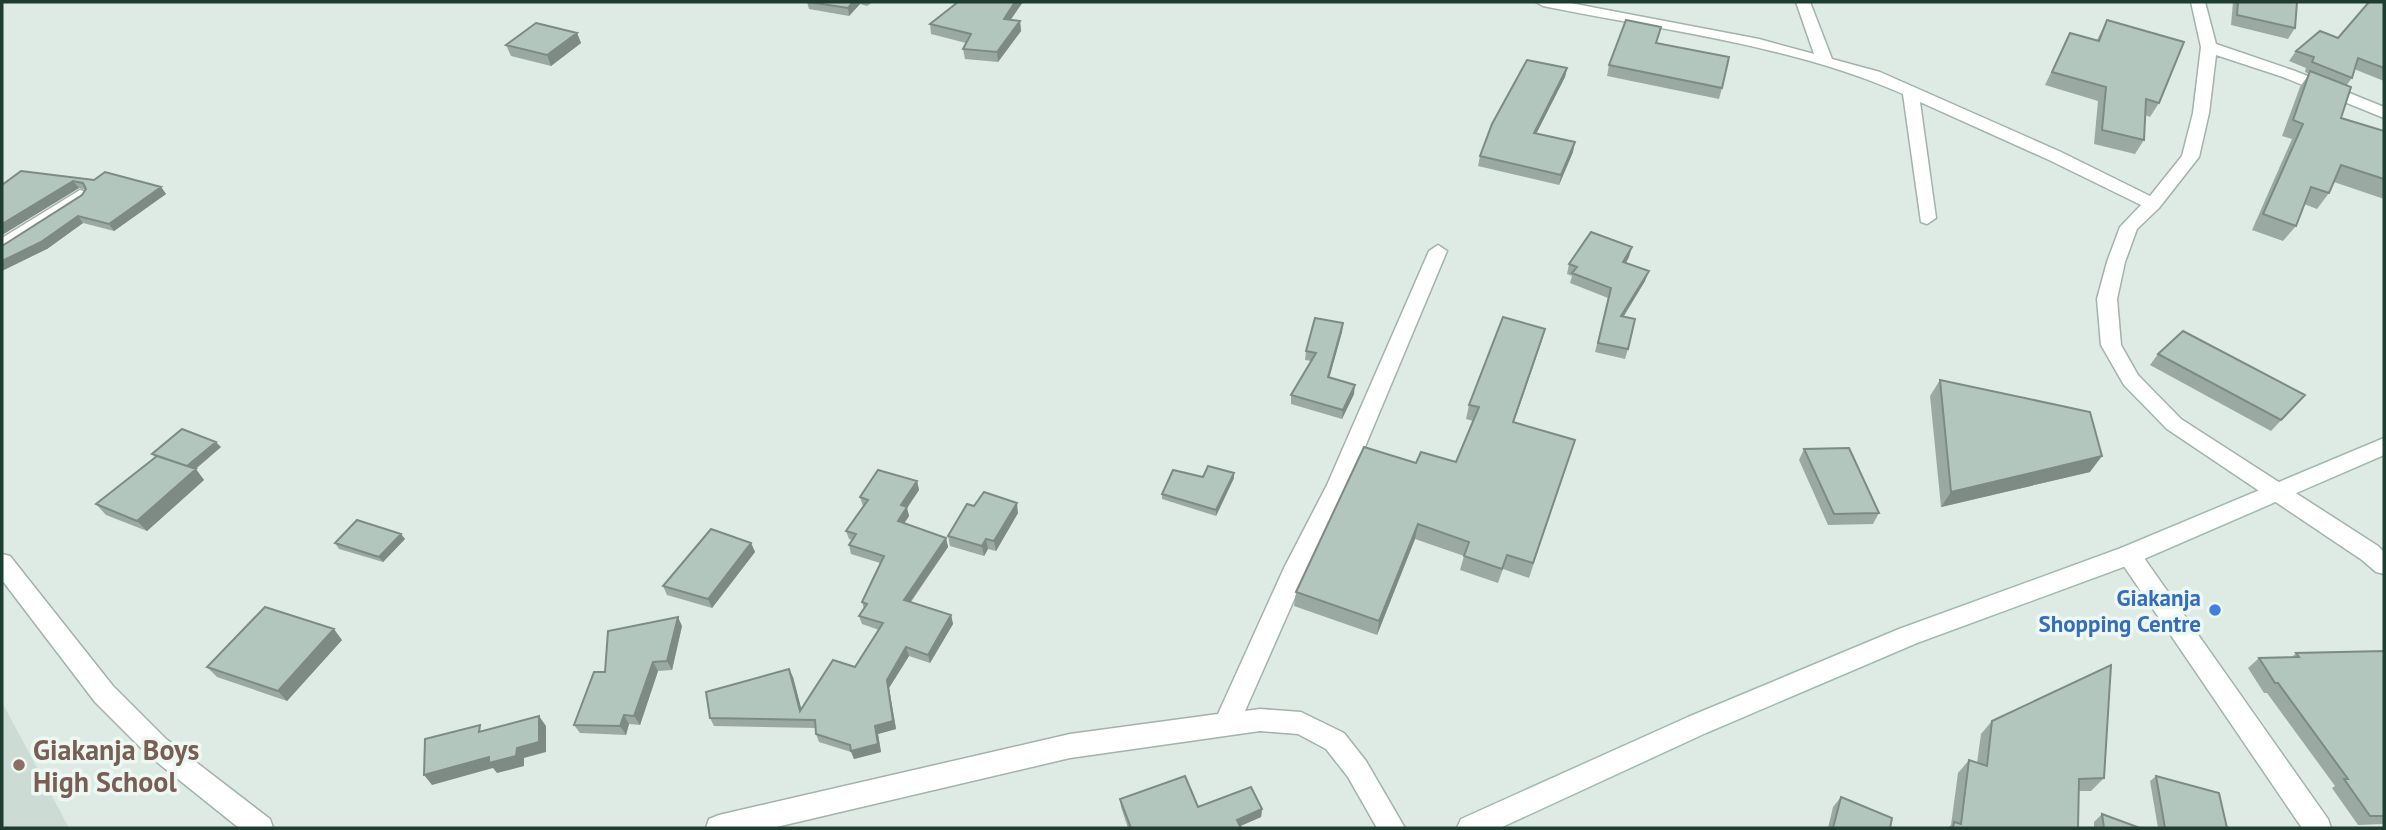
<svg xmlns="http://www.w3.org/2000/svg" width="2386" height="830" viewBox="0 0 2386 830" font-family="'PT Sans',sans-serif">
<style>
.built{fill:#ccdbd3}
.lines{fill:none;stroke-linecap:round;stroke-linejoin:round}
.street-casing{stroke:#a1b3ab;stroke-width:3}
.secondary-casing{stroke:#9ebbae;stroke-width:3}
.street{fill:#fff;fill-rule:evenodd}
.secondary{fill:#fff;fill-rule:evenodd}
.wall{fill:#9aaaa3}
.shaded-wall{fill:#7d8b84}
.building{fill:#b3c6bd;stroke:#7d8b84;stroke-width:2}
.shop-dot{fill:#3f7fe0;stroke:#eef8f2;stroke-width:2.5}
.education-dot{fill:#8d6e63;stroke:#eef8f2;stroke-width:2.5}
.labels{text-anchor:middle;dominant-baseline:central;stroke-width:7;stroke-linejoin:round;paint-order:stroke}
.shop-label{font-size:23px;font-weight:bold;fill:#366cbe;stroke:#eef8f2;text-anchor:end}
.near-education-label{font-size:28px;font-weight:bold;fill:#785e54;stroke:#eef8f2;text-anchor:start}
</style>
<rect width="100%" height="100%" fill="#deebe4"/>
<path class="built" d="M2,702L69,828H2Z"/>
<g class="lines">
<defs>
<path id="street" d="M1536,2H1565L1759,39L1814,54L1796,2H1810L1832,59L1880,72L2061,152L2150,196L2182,156L2193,113L2201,47L2191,2H2205L2216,44L2295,71L2384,107V118L2283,77L2216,55L2209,113L2199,157L2159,208L2137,229L2125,262L2117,299L2121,345L2138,375L2181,419L2378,546L2384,552V574L2376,572L2362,560L2167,429L2124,385L2101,345L2097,299L2107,262L2120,227L2141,205L2049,160L1920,102L1936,218L1927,224L1921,222L1903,94C1793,45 1661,30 1543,6Z
M80,190L86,192L89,196L86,200L9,250L2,252V238Z
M1438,245L1447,251L1349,485L1308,568L1245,711L1260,709L1301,712L1344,733L1366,761L1405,828H1377L1348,777L1326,749L1298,734L1260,731L1070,758L772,828H706L709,819L719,815L1070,734L1218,714L1284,568L1327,485L1429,251Z
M2129,546L2137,548L2328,819L2331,828H2302L2121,562L2117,555L2121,548Z
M2,554L10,556L113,686L166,739L270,819L273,828H239L148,755L95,702L2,580Z"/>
<path id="secondary" d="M2384,438V455L2137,562L1917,643L1706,733L1500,828H1457L1461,819L1688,717L1899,629L2121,548Z"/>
</defs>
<use href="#street" class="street-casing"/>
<use href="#secondary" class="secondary-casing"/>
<use href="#street" class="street"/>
<use href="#secondary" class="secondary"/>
</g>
<path class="wall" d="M807,2H873L867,6L860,4L849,16L809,9Z
M2233,2H2297L2295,28L2288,39L2231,25Z
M2384,2V81L2354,69L2352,78L2346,86L2341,118L2384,131V199L2334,182L2329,193L2317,209L2304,204L2296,226L2283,241L2252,230L2292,139L2282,136L2300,87L2309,74L2305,72L2306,68L2289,61L2296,51L2338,38Z
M1011,20L1020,21L1021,31L998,62L965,59L963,49L966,43L931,34L930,24Z
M2107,20L2159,103L2150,117L2145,115L2144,140L2135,154L2094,144L2098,101L2045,85L2070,33L2097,40Z
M577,33L581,43L551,66L511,56L506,45Z
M1656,43L1722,88L1719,99L1607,76L1609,65Z
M1567,68L1565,77L1536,134L1573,152L1559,185L1478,166L1480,156Z
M21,171L161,187L166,194L114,231L83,223L47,249L4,245L82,195L86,190L79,188L2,235V185Z
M1629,257L1626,263L1645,281L1624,316L1628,349L1625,359L1595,352L1608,298L1570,283L1572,276L1567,274L1569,264Z
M1343,323L1342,332L1329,378L1354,394L1342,419L1291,404V395L1311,361L1305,360L1306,351Z
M1545,329L1541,343L1514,422L1575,440L1529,578L1503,569L1498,583L1460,570L1464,556L1415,539L1377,635L1294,606L1296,592L1416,463L1456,462L1473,421L1466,419L1469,405Z
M2158,354L2305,395L2271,431L2150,365Z
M1940,380L2090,472L1941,507L1930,396Z
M221,447L195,469L204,480L147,531L106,515L96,504L155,457L152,454Z
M1804,449L1879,513L1873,524L1828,525L1799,460Z
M1203,477L1234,478L1216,516L1162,499V494Z
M917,481L919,490L907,508L909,516L904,523L946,538L948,547L911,602L951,615L953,624L930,663L909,656L889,688L896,729L878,734L881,752L854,759L851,752L819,742L816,734V728L714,726L710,718L793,677L801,709L855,667L879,630L862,624L859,616L864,609L862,602L880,563L851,554L849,545L852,540L849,539L846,531L863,506L860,497Z
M974,506L1018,513L996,551L988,549L984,556L950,546L948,536Z
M401,534L405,539L383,562L339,549L335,543Z
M751,543L755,552L712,608L667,595L663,586Z
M682,626L672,670L658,671L640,725L629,724L626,735L580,733L574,725L605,672Z
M342,640L287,701L217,677L207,667Z
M2384,651V824L2358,825L2332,788L2335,786L2267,693H2264L2248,668L2259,658H2291L2296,653Z
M1992,721L2104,778L2091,791H2079L2078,828H1948L1951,825L1958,773L1969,760L1977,763L1981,734Z
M2156,776L2227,828H2158L2150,781Z
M1841,797L1890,828H1828L1833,807Z
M1120,799L1198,807L1262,809L1261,817L1240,826L1241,828H1128L1121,807Z
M2102,814L2140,828H2094V822Z"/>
<path class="shaded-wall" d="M853,2H859L860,4L849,16L848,8Z
M1015,2H1023L1005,28L1004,19Z
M1020,21L1021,31L998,62L997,52Z
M577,33L581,43L551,66L547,55Z
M1567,68L1565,77L1532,142L1534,133Z
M1575,142L1573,152L1559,185L1561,175Z
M73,181L79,188L2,235V224Z
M161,187L166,194L114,231L109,224Z
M78,216L83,223L47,249L2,271V261Z
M1632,247L1629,257L1620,272L1623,262Z
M1649,271L1645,281L1618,325L1621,316Z
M1343,323L1342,332L1327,386L1328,377Z
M1545,329L1541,343L1509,436L1513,422Z
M1355,385L1354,394L1342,419L1343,410Z
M216,442L221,447L191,473L187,467Z
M2102,456L2090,472L1941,507L1951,492Z
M196,469L204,480L147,531L137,521Z
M1234,473V478L1216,516V510Z
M917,481L919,490L907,508L909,516L900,530L898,521L901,505Z
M1017,503L1018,513L996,551L994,541Z
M1418,524L1415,539L1377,635L1379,621Z
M401,534L405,539L383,562L379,557Z
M946,538L948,547L906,608L904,600Z
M986,539L988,549L984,556L982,546Z
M751,543L755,552L712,608L708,599Z
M951,615L953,624L930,663L928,655Z
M678,617L682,626L672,670L667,661Z
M334,629L342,640L287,701L278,691Z
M906,647L909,656L889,688L896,729L878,734L881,752L854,759L851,751L875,726L887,680Z
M653,662L658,671L640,725L634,716Z
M789,669L793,677L804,719L800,711Z
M624,715L629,724L626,735L620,726Z
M539,716L546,726V752L524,758V766L497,773L493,768L432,785L424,775L517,748Z
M1262,809L1261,817L1236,828L1237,820Z"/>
<path class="building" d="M809,2H853L848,8Z
M958,2H1015L1004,19L1020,21L997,52L963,49L971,34L930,24Z
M2238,2H2297L2295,28L2237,15Z
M2369,2H2384V68L2358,58L2352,78L2312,62L2314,57L2296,51L2320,31L2338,38Z
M1626,20L1661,27L1656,43L1729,57L1722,88L1609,65Z
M2107,20L2184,42L2159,103L2146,99L2144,140L2102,130L2106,87L2052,72L2070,33L2099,41Z
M536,23L577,33L547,55L506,45Z
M1527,60L1567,68L1534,133L1575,142L1561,175L1480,156L1492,124Z
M2310,71L2351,87L2341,118L2384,131V179L2341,165L2329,193L2311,187L2296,226L2263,214L2303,124L2293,120Z
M21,171L94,180L105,172L161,187L109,224L78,216L41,242L2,261V246L82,195L86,189L83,183L73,181L2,224V185Z
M1591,232L1632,247L1623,262L1649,271L1621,316L1635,319L1628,349L1598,343L1611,288L1572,273L1577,267L1569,264Z
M1503,317L1545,329L1513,422L1575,440L1533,563L1507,555L1502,569L1464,556L1469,542L1418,524L1379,621L1296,592L1364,447L1416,463L1421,452L1456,462L1479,407L1469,405Z
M1315,318L1343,323L1328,377L1355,385L1343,410L1291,395L1316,353L1306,351Z
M2183,331L2305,395L2281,420L2158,354Z
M1940,380L2090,412L2102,456L1951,492Z
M182,429L216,442L187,466L152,454Z
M1849,448L1879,513L1834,514L1804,449Z
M157,456L196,469L137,521L96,504Z
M1208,466L1234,473L1216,510L1162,494L1173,470L1203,477Z
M878,470L917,481L901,505L907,507L898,521L946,538L904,600L951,615L928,655L906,647L887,680L893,721L875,726L878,744L851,751L850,745L816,734L815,720L710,718L706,692L789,669L800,711L833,660L855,667L883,623L859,616L867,604L862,602L884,556L849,545L856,534L846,531L868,500L860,497Z
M984,492L1017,503L994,541L986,539L982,546L948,536L967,504L974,506Z
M357,520L401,534L379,557L335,543Z
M711,529L751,543L708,599L663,586Z
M265,607L334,629L278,691L207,667Z
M678,617L667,661L653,662L634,716L624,715L620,726L574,725L594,672H605L608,631Z
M2384,651V816H2370L2344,779H2348L2278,683H2275L2259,658L2299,657L2296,653Z
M2111,665L2104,778L2079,779L2078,828H1953L1954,822L1961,824L1969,760L1987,766L1992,721Z
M539,716V742L517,748L516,756L489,763V757L424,775L425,739L480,725L479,732Z
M1185,776L1198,807L1251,787L1262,809L1237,820L1241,828H1131L1120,799Z
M2156,776L2219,793L2227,828H2165Z
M1841,797L1892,818L1890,828H1833Z
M2102,814L2140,828H2104Z"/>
<circle class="shop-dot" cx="2215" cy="610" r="7"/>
<circle class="education-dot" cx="19" cy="765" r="7"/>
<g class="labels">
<g class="shop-label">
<text x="2201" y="597">Giakanja<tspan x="2201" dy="26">Shopping Centre</tspan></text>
</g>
<g class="near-education-label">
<text x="33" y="749">Giakanja Boys<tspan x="33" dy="32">High School</tspan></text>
</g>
</g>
<rect width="2386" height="830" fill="none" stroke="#1e3d31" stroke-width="7"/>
</svg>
